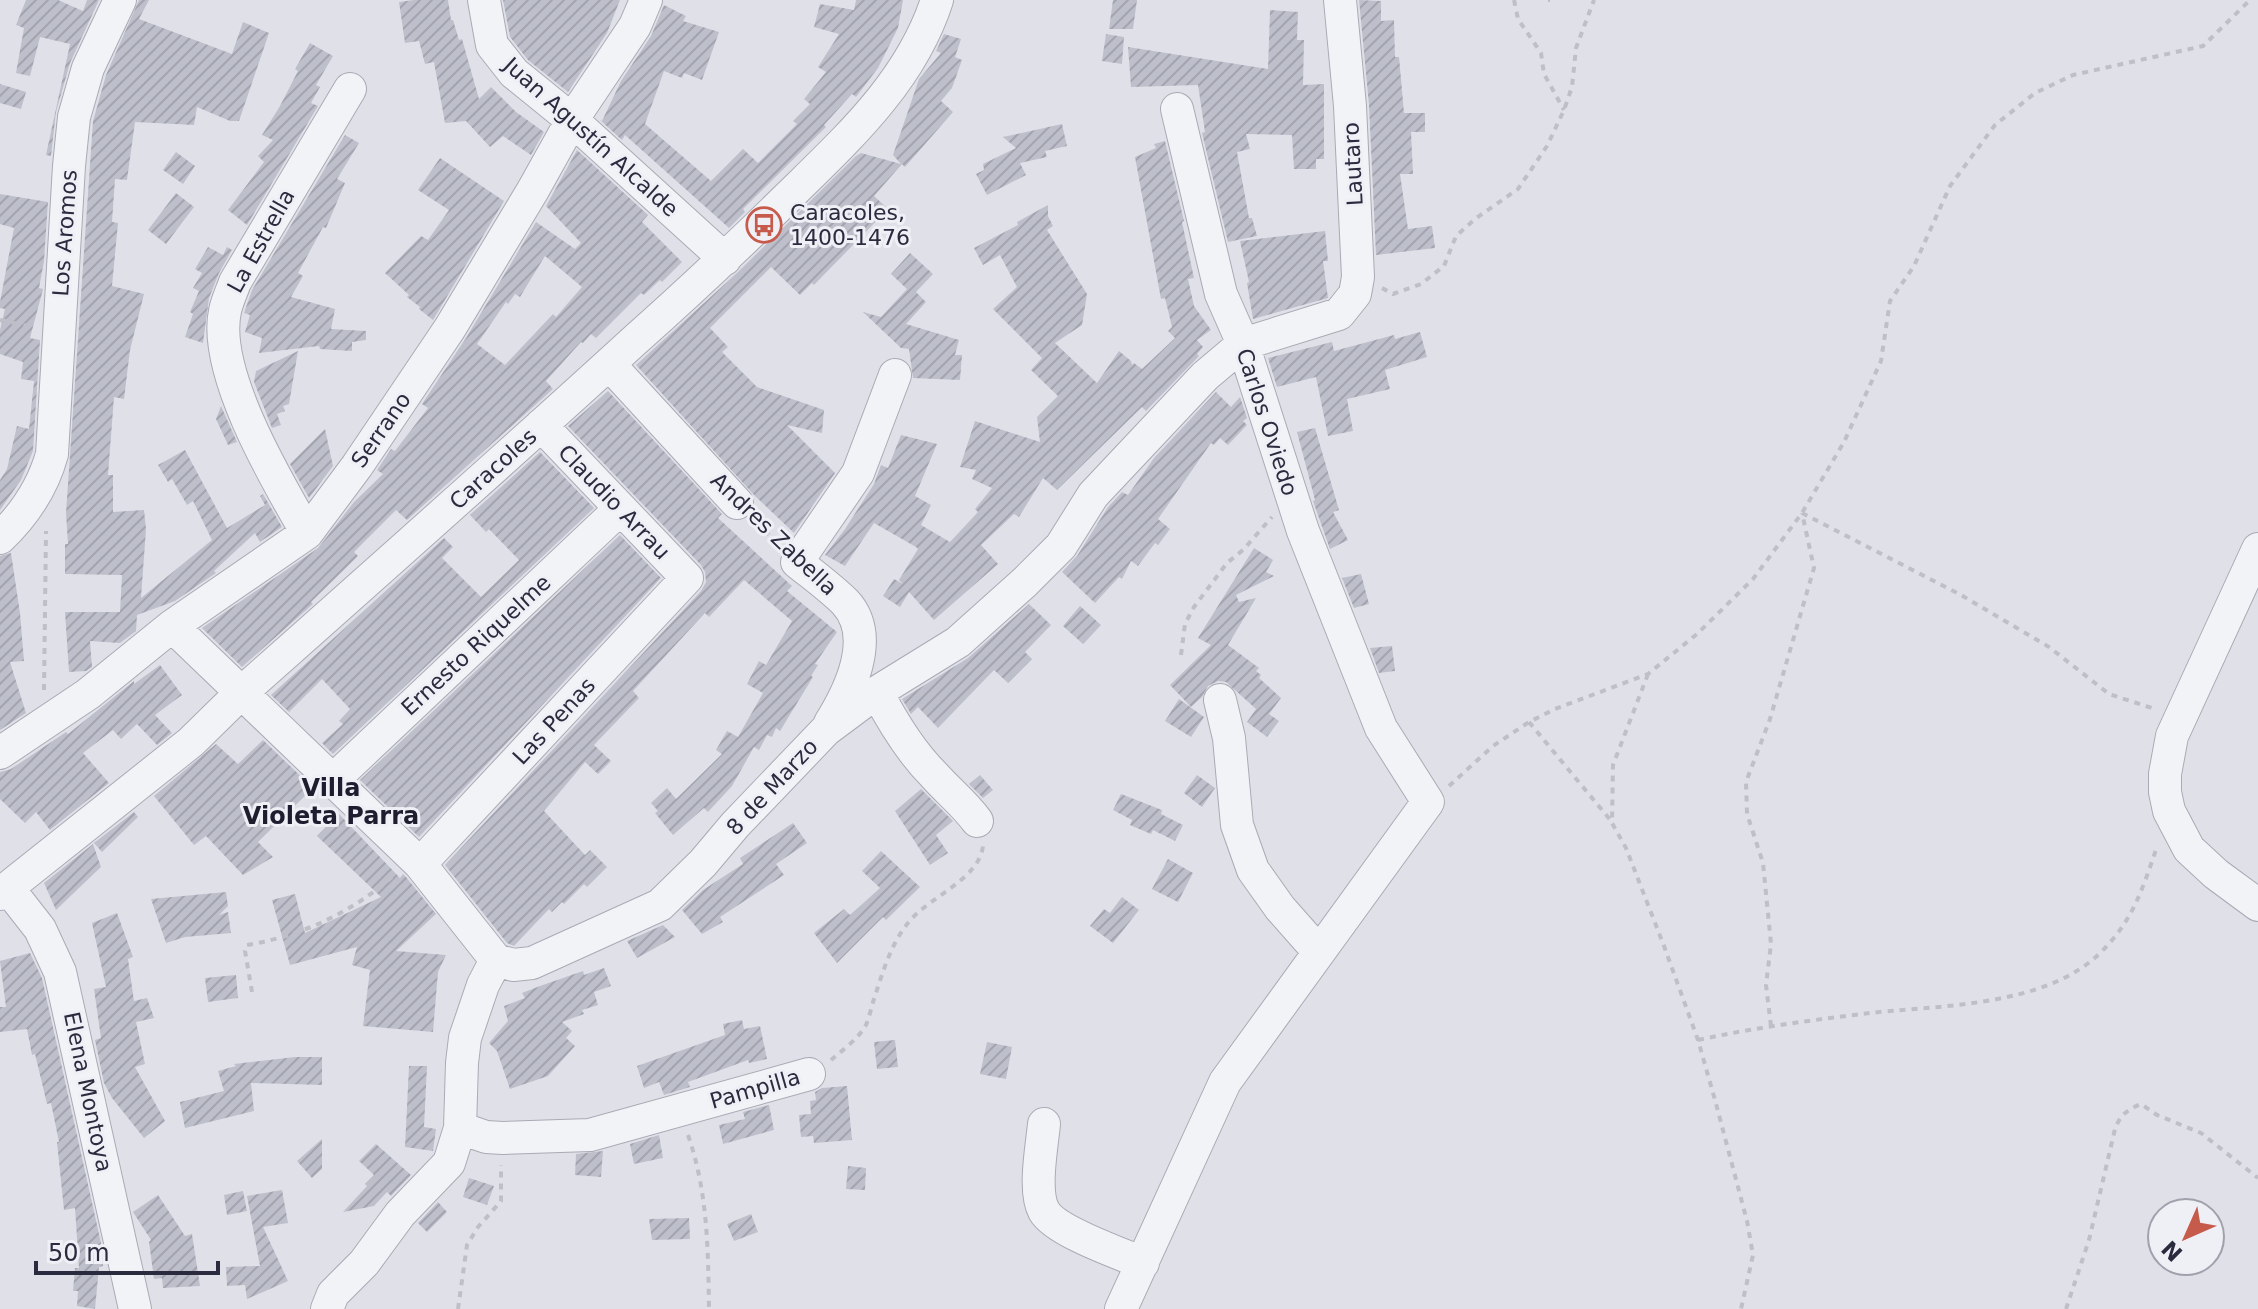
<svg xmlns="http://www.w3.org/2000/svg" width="2258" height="1309" viewBox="0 0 2258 1309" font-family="'DejaVu Sans',sans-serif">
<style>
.building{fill:url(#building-hatch);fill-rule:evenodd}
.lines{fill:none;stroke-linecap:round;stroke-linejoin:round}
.minor-casing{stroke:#a9aab5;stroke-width:34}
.path{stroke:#bebfc7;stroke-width:4;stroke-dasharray:6 6;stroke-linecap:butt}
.minor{stroke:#f2f3f7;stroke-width:32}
.labels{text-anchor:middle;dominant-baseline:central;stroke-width:6;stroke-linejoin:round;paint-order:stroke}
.street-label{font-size:22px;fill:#2a2b3e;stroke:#eff0f6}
.poi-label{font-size:22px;fill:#2a2b3e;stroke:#eff0f6;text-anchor:start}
.neighbourhood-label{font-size:24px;font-weight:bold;fill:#1c1d2f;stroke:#eff0f6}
</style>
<defs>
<pattern id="building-hatch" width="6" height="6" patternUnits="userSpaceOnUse" patternTransform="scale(2)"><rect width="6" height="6" fill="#bdbfcb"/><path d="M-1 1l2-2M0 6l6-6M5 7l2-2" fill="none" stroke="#a3a4af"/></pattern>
</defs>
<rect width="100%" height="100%" fill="#e0e1e8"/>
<path class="building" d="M26,0H58L83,11L87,0H99L70,63L56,112L51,156L46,155L70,44L40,37L30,76L16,73L24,28L16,25Z
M139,0H149L139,19L232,54L243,22L269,33L239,121H230L197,107L194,125L135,122L127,180L115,179L112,222L118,223L112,286L144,294L130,350L124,399L114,397L108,475H113V512L144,510L146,529L141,598L212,540L193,501L187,505L172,479L168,482L158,465L185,450L227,528L265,505L260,496L263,494L282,527L260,542L255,533L214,571L216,573L175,601L137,615L136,631L120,643L90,641L92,667L86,671L69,672L65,612H120L122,575L65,574V544H68L66,513L93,121L106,75Z
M414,0H448L451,20H453L459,40L462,39L479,99L491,87L516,112L544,132L531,155L503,136L490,147L466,121L445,123L434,62L425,64L419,41L405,43L399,2Z
M503,0H620L607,33L568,92L528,60L510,37Z
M856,0H903L898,28L878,68L856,97L852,94L824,125L826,127L743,209L745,212L729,228L625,135L622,140L600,120L602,121L621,81L651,36L664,5L686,16L683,21L719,32L702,80L684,73L682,78L664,71L645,124L711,181L743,149L758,163L797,124L793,121L810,104L804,99L826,72L818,67L839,34L814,27L820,4L854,10Z
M1113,0H1137L1133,29H1109Z
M1359,0L1381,1V21L1394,20L1395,57H1399L1404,113H1425V132H1411L1413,174H1400L1408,229L1432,226L1435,248L1376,255L1369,105Z
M1270,10L1298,12L1297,40H1304L1303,85L1324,84V159H1316V169H1294L1292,135L1246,134L1250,149L1237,152L1249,218H1252L1257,236L1228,242L1202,133L1205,132L1198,85L1131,87L1128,47L1268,69Z
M944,34L961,39L955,57L962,60L952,88L941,101L953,112L905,167L902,164L874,196L888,209L814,285L812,283L800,295L771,267L710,328L728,347L722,352L757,387L824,410L822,433L787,425L835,473L794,533L754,495L636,365L738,272L856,156L861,153L901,164L893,155L919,79L941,53L936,51Z
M1106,34L1124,37L1122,64L1102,61Z
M310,43L333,56L316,85L320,87L311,103L318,106L247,225L228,210L264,162L258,156L273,140L262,135L280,106L298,71L295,69Z
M0,84L26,92L21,109L0,103Z
M1062,124L1067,146L1045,151L1047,157L1020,163L1026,175L987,195L976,174L984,170L983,164L1016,148L1003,137Z
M345,135L359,143L337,179L345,183L326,228L323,227L298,273L303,276L291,297L335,309L331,329L366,331V340L352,342V351L320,349L319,346L259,353L262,338L245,332L250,315L244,313L252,290Z
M1165,141L1184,221L1182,222L1194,278L1188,279L1194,306L1211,330L1197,340L1203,347L1197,354L1199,356L1146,411L1142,407L1057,490L1043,478L1019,517L1014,514L981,545L998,564L934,620L909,592L900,607L883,596L894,579L903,584L899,580L918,549L916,547L874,523L845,566L825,555L845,529L874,484L881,465L888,468L901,435L937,444L915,496L931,505L921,525L950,542L978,512L975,509L992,488L972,479L976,470L960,467L975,421L1040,442L1037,417L1058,396L1031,370L1042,358L993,309L1017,287L1000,255L983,265L974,248L1018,225L1017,222L1048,205V216L1053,226L1047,230L1087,294L1082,325L1055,343L1097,383L1119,351L1131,361L1132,365L1134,363L1142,369L1175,338L1168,331L1172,327L1165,298L1161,299L1135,157L1156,148L1154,144Z
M577,150L648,215L642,222L682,262L662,282L660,280L644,295L641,293L596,338L591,334L583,343L581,342L546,381L553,389L407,520L396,510L354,552L358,556L311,602L313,604L242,667L202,628L318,548L354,502L383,474L377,470L391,449L395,451L428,408L422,404L466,338L536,222L575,249L581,243L546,206ZM545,256L582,287L556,317L553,314L505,365L477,344L506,302L508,304L515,294L520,297Z
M176,152L195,166L183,184L163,170Z
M440,158L504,201L433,320L419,309L420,307L407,297L409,295L385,273L421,236L428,240L449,210L418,190Z
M176,193L194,207L166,244L148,230Z
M0,194L48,202L44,261L39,288L43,289L42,293L30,338L40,340L33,451L21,480L0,510V480L7,469L17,426L29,429L34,381L21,379L23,362L0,354V330L5,309L0,308V302L14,228L0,224Z
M1325,231L1328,261H1323L1328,298L1253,319L1247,283L1249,282L1240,241Z
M208,247L223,255L227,247L232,250L219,273L209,298L203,343L185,337L193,314L190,312L199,291L193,288L202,273L195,269Z
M910,253L933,274L916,292L926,302L906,324L959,340L955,355H962L960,380L913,378L909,349L901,348L863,312L881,317L907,289L891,274Z
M1420,332L1427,357L1385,370L1390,389L1347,399L1353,431L1328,436L1316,377L1277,387L1268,358L1332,342L1334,351L1394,335L1395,339Z
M298,351L289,404L283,406L285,411L277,414L281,425L272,428L254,382L256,371Z
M608,391L722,514L718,518L792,586L787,591L837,632L815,664L818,665L811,676L813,677L780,731L776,728L772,737L767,735L759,750L754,747L732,786L708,812L704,808L673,835L655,813L658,811L651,803L667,788L676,799L722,754L716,750L727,731L738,737L763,693L747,684L759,661L766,665L792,621L744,580L709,617L705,613L633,691L639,698L594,745L611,761L598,774L585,762L544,811L585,855L590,850L607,867L587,887L584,884L564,904L562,902L552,912L549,909L514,946L507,943L445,865L701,591L706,582L705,572L701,565L568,426Z
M1216,392L1231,407L1240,397L1247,418L1243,421L1247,425L1228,445L1220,438L1214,445L1211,443L1158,519L1170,529L1158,545L1155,543L1138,566L1131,561L1122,579L1119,577L1095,603L1062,572L1077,556L1108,507L1122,492L1128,495L1154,458Z
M221,406L237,442L228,445L216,419Z
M1315,428L1339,510L1333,512L1348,540L1330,549L1313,501L1315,500L1297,432Z
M325,429L333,466L309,498L290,464Z
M540,452L594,508L333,754L322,743L343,724L339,721L350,709L322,679L289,712L271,695L444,538L453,547L442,558L481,597L519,560L489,529L486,532L470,515Z
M620,535L661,578L419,837L360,780Z
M1254,548L1273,560L1266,572L1274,576L1236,595L1239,602L1256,598L1228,645L1259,668L1256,671L1261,675L1259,678L1281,698L1269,714L1279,721L1267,737L1247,722L1256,709L1226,682L1218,681L1208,686L1202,697L1191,707L1170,685L1211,645L1198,638Z
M11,553L20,613L24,661L10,662L26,713L0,730V556Z
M1361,574L1369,604L1354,608L1342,578Z
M1029,604L1051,625L1025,652L1032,659L1008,683L994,670L938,728L918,707L911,714L902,699L968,658Z
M1080,606L1101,625L1083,644L1063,626Z
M1392,646L1395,671L1379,673L1370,648Z
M160,665L182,695L155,715L172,733L157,745L137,724L121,739L113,730L83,753L109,783L50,830L36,812L25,823L0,799V772L11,769L66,732L68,734L134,681V684Z
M1179,699L1204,717L1191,737L1165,721Z
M263,740L313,788L258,842L273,857L243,875L206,836L194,845L154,796L216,744L238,764Z
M980,775L993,790L983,798L969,784Z
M1197,775L1215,788L1202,807L1184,793Z
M921,789L953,821L936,835L948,853L930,865L895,811Z
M1121,794L1162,810L1161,814L1183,825L1175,841L1153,830L1151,834L1130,825L1132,820L1113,810Z
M134,812L138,817L102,852L94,843Z
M339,814L400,878L403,874L406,877L436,914L396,951L446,955L438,972L433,1032L363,1026L370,970L352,965L357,947L290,965L272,900L295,894L305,933L381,897L317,836Z
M793,823L807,843L776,864L784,875L720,917L723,922L702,934L682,910L703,890L743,864L740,858Z
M93,844L101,867L56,910L44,883Z
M881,851L920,887L886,920L883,917L837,963L814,933L844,909L850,915L880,888L862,871Z
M1168,859L1193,873L1178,902L1152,889Z
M226,892L228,906L219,915L228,912L231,933L185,937L166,943L151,899Z
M1122,897L1139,910L1113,943L1090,926L1104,909L1110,913Z
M117,913L133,957L128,959L134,1001L147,998L154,1018L136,1022L145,1064L135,1067L165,1121L144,1138L112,1098L104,1083L95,1040L101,1038L94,989L106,987L92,923Z
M663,925L675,937L637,958L627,941Z
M30,953L42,978L101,1243L103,1266L99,1267L95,1309L77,1306L78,1291H73L75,1268H79L75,1208L64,1210L57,1142H59L51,1103L47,1104L35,1054L32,1055L27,1029L0,1032V1007H6L0,961Z
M604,968L611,986L594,992L598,1005L582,1010L584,1014L562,1022L572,1031L566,1038L575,1046L548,1076L510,1089L497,1051L489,1043L508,1021L504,1006L525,998L522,993L540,986L583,971L584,975Z
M236,975L238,998L208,1002L205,978Z
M742,1020L744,1029L760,1026L767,1059L749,1063L748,1060L688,1082L690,1087L664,1095L659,1082L644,1088L637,1066L725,1035L723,1024Z
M895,1040L898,1067L877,1069L874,1042Z
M987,1042L1012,1047L1006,1079L980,1074Z
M295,1057H322V1085L251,1083L254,1111L185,1128L180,1102L224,1091L218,1071L236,1066L234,1064Z
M409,1066H427L424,1127L436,1129L433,1151L405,1147Z
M847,1086L852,1140L814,1143L813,1136L801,1137L799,1115L811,1114L810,1101L816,1100L815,1092L822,1088Z
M769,1105L774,1130L723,1144L719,1125L745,1119L743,1112Z
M659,1135L663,1158L634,1164L630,1144Z
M322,1139V1169L312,1178L297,1161Z
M376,1144L411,1175L391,1196L387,1192L374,1206L343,1212L367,1186L365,1184L374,1175L359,1161Z
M603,1151L601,1177L575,1175L576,1154Z
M848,1166L866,1168L865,1190L846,1189Z
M469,1178L494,1186L487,1205L463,1197Z
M282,1190L288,1223L263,1227L288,1281L247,1299L245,1285L227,1286L226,1267L260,1266L247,1196Z
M243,1191L247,1211L227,1215L224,1195Z
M158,1195L185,1236L192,1234L200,1286L163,1288L162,1278L154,1279L149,1242L151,1240L133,1212Z
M438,1202L447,1212L427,1232L418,1223Z
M751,1214L758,1232L734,1241L727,1224Z
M689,1218L690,1239L652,1240L649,1219Z"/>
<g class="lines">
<defs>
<path id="minor" d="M484,0L492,45L514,73L572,120L725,259
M609,364L737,503
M307,533C277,481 212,372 225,311C227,301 232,291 235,282L350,89
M0,538C25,514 43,487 52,454L69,166L74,117L88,68L120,0
M2258,549L2172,736L2165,774V792L2169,811L2189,849L2216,874L2258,905
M172,626L420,864L496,960
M877,692C892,721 911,752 934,775C948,791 964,803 977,821
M1220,700L1229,738L1237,825L1253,870L1280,908L1318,951
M830,723C850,691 877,636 845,602C831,588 813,575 797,562L858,473L895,375
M0,753L88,694L172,626L307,533L357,466L450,328L533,190L572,120L635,26L646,0
M333,780L620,509
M420,864L687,578L541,425
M8,888L40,929L60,972L135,1309
M0,894L191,742L241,693C373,576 504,460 634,341C687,294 738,246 789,196C848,138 911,81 937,0
M496,960L513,965L532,963L660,905L703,863L735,825L826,730L877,692L958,642L1025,582L1061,546L1093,495L1205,376L1243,344L1339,314L1355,294L1358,277L1350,106L1340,0
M1044,1124C1042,1146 1033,1191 1044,1211C1055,1231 1121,1254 1143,1263
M460,1128L486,1137L503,1138L590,1135L809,1074
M327,1309L333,1294L364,1263L400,1214L449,1163L460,1128L462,1063L465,1038L483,985L496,960
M1121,1309L1225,1082L1428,802L1381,728L1303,531L1243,344L1221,294L1177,109"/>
</defs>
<use href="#minor" class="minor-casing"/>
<path class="path" d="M1514,0L1518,19L1541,53L1544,74L1564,110
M1548,0H1550
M1382,288L1393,294L1421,284L1444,266L1456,236L1475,219L1518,189L1547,146L1564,110L1572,87L1576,48L1594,0
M0,320L32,327
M1802,513L1961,595L2049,647L2109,694L2155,709
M756,522L778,543
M1181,655L1185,624L1194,607L1227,563L1243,550L1272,517
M1648,674L1613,765L1612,823L1626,848L1664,946L1698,1040L1715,1100L1747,1221L1753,1255L1741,1309
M44,690L46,531
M1529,722L1612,822
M1449,786L1493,746L1529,722L1555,709L1648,674L1697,634L1753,579L1802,513L1844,442L1881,361L1890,301L1914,266L1950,186L1995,125L2035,93L2073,75L2203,46L2250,0
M252,992L245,951L247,945C302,936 353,912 394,875
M1771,1026L1766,985L1771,944L1763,863L1747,814L1746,782L1770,719L1814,568L1802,513
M1698,1040C1753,1028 1806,1021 1861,1014C1936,1005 2044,1008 2100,953C2133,921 2142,890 2157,847
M831,1060C843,1050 858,1039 866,1025C869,1018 871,1009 873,1002C882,975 890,945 908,923C928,897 979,880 983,846
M688,1135C708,1193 708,1249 709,1309
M458,1309L467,1245L478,1227L501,1201V1165
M2066,1309L2089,1240L2115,1129C2120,1115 2127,1110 2141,1104L2157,1115L2201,1133L2258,1178"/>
<use href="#minor" class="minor"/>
</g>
<defs>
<symbol id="bus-ring" viewBox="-11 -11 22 22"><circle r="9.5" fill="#eff0f6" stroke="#c65b4c" stroke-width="1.5"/><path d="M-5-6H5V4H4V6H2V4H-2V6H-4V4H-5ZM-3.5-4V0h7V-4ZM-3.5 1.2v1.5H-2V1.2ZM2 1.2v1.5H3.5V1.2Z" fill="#c65b4c"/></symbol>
</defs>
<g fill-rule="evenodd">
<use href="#bus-ring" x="744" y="205" width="40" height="40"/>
</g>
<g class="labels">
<g class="street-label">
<text transform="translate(591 137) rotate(42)">Juan Agustín Alcalde</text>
<text transform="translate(1353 164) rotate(-93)">Lautaro</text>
<text transform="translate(65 233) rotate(-86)">Los Aromos</text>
<text transform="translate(261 241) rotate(-61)">La Estrella</text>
<text transform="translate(1267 422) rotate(72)">Carlos Oviedo</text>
<text transform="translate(381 430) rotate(-55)">Serrano</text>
<text transform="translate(493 469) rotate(-42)">Caracoles</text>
<text transform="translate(614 502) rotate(46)">Claudio Arrau</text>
<text transform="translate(774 534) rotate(44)">Andres Zabella</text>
<text transform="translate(476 645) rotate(-43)">Ernesto Riquelme</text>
<text transform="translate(554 721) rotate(-47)">Las Penas</text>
<text transform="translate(772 787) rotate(-47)">8 de Marzo</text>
<text transform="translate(755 1089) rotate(-16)">Pampilla</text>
<text transform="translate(88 1092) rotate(78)">Elena Montoya</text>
</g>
<g class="poi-label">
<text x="790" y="212">Caracoles,<tspan x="790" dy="25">1400-1476</tspan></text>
</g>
<g class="neighbourhood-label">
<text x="331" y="788">Villa<tspan x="331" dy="28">Violeta Parra</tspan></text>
</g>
</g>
<g transform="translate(2186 1237) rotate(225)"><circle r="38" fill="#eff0f6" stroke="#a0a1ac" stroke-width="2"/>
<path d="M0-6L14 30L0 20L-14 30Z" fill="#c65b4c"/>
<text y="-12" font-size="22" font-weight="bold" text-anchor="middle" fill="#2a2b3e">N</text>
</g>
<path d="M36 1261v12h182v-12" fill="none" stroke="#2a2b3e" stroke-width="4"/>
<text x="48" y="1261" font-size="24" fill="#2a2b3e" stroke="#eff0f6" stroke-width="6" paint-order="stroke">50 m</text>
</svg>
